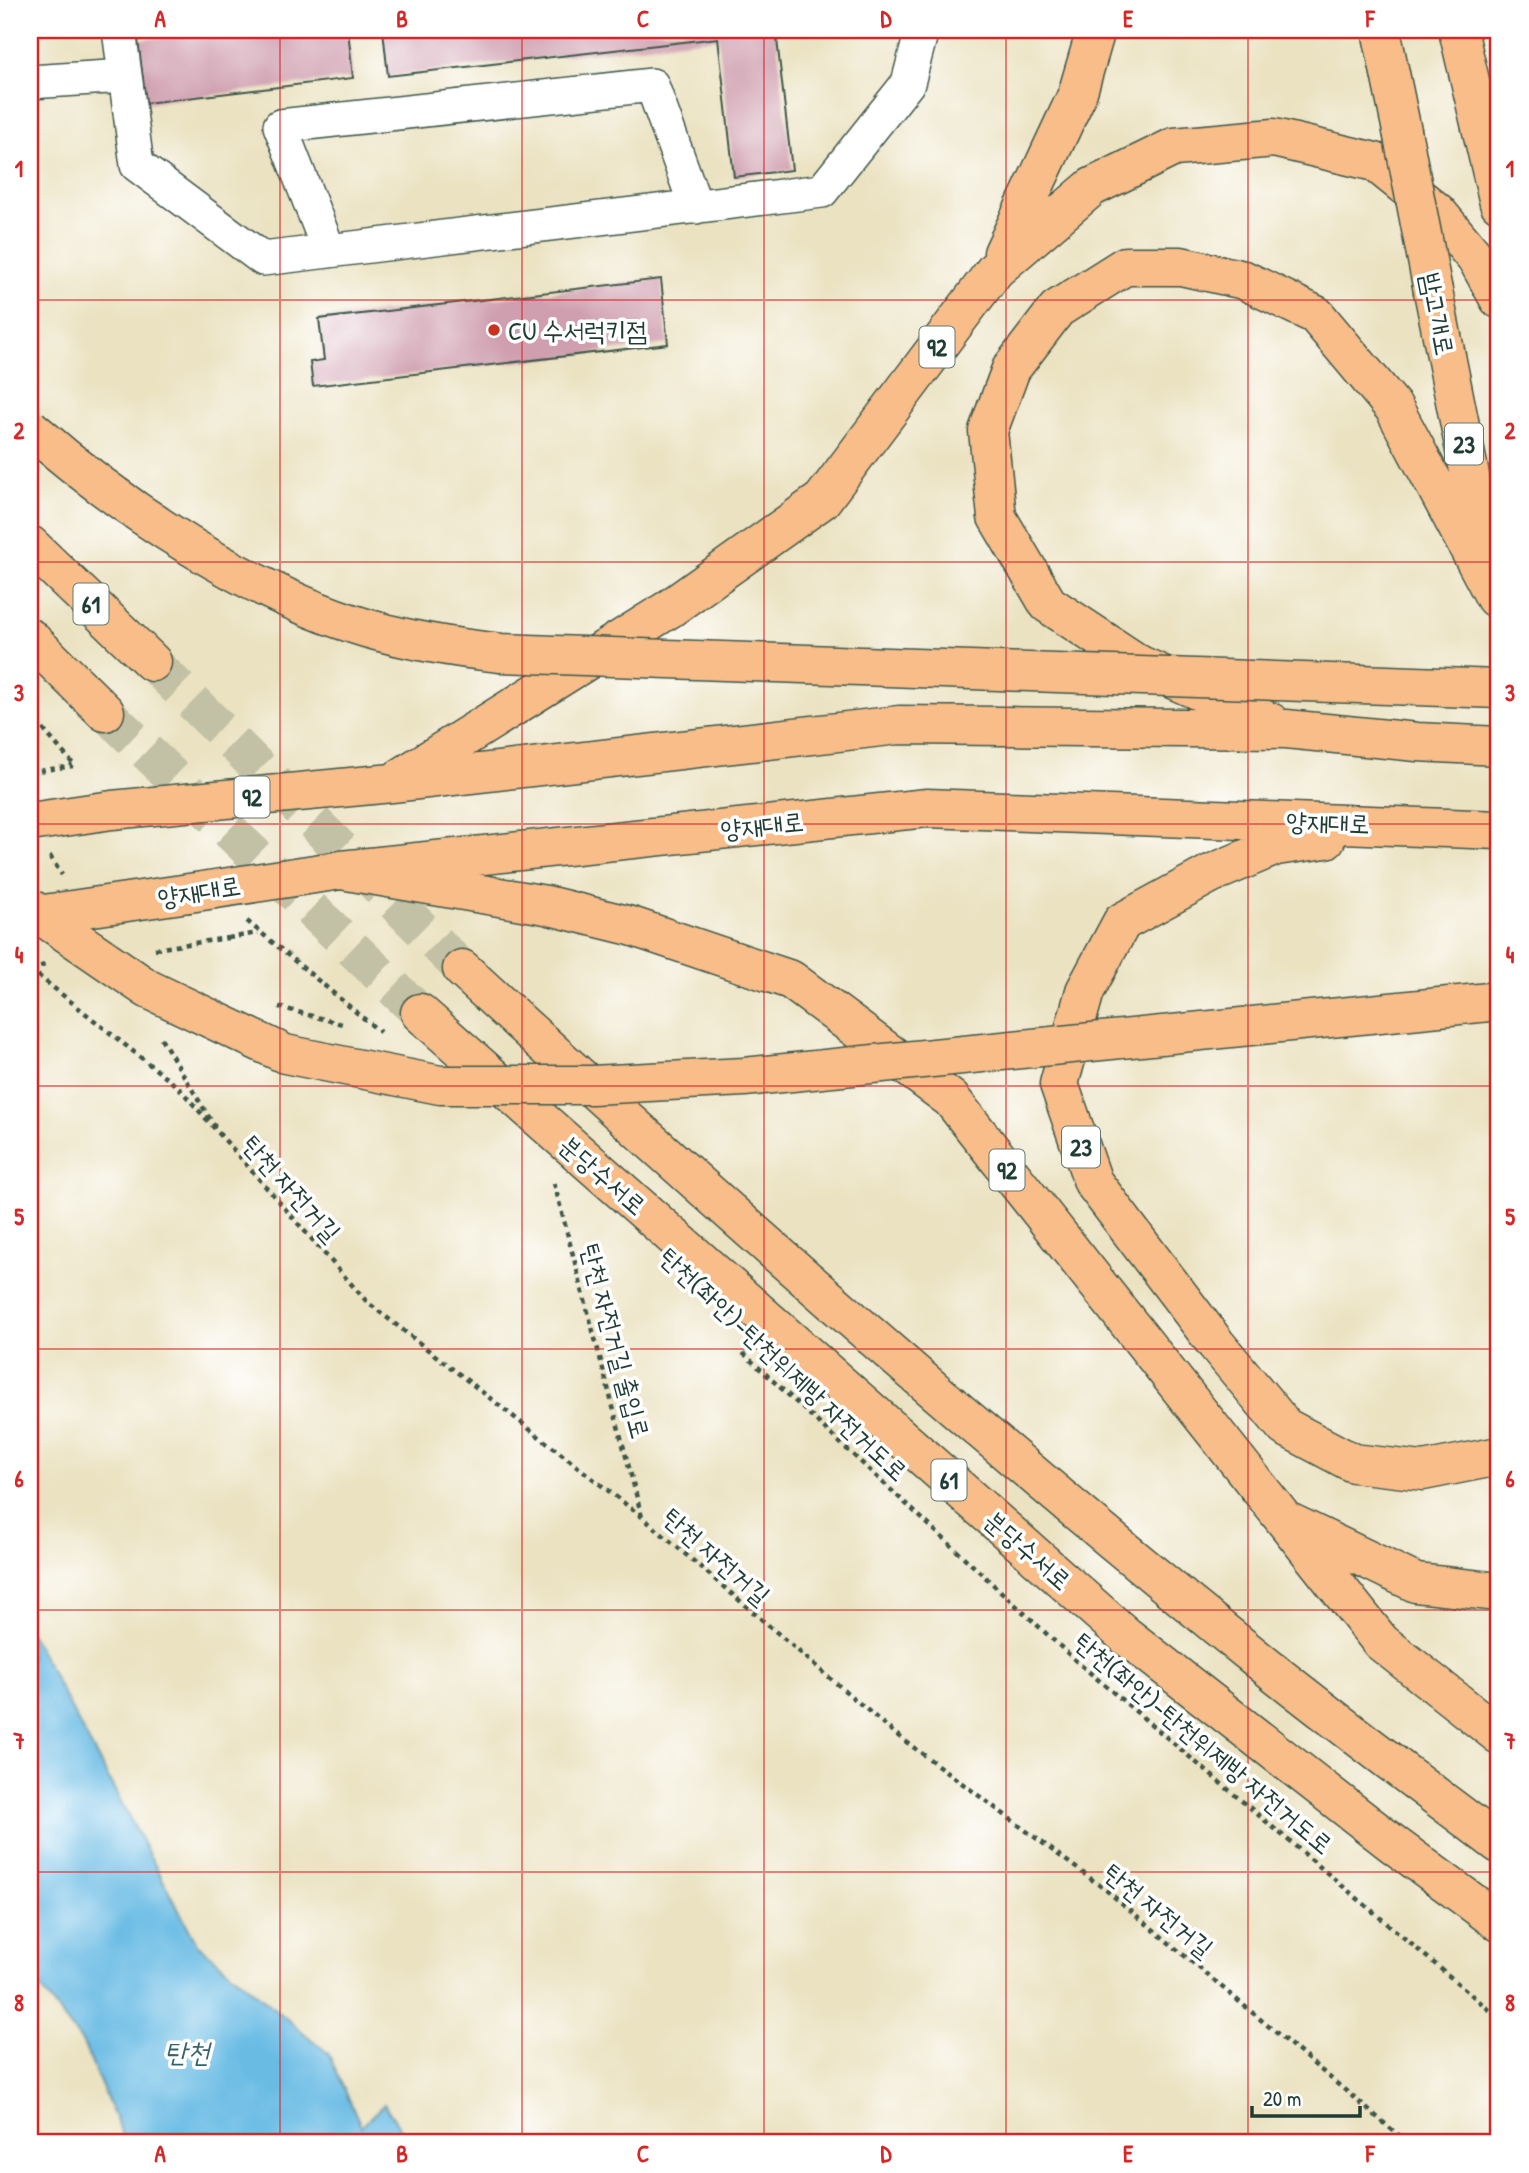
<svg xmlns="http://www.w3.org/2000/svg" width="1529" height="2173" viewBox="0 0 1529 2173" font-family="'Patrick Hand','Poor Story',sans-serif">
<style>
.water{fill:#69bbe4;stroke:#447c8c;stroke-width:2}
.building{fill:#cf9eaf}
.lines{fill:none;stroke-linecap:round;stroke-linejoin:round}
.highway-tunnel{stroke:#c2c1a5;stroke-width:38;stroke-dasharray:38 19;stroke-linecap:butt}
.street-casing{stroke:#3e5649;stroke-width:36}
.primary-casing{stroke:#3e5649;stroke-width:41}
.highway-casing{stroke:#3e5649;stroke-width:41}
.path{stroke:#3e5649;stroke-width:4.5;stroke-dasharray:5 5;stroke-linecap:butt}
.street{stroke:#fff;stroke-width:33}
.primary{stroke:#f8bd89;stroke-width:38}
.highway{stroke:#f8bd89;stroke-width:38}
.primary-bridge-casing{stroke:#3e5649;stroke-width:41;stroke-linecap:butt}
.highway-bridge-casing{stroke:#3e5649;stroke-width:41;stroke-linecap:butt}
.path-bridge{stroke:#3e5649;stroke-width:4.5;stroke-dasharray:5 5;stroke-linecap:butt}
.primary-bridge{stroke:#f8bd89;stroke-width:38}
.highway-bridge{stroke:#f8bd89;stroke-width:38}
.grid{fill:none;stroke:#d62828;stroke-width:2;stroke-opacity:0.55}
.poi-dot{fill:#c8321e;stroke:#fff;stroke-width:2.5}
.labels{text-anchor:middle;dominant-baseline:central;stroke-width:7;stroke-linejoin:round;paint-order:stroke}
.shield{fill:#fff;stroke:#627771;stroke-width:2}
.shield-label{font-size:24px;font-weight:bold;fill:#1f3d34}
.street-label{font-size:26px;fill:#1f3d34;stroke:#fff}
.poi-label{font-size:26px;fill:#1f3d34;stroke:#fff;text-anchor:start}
.water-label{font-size:28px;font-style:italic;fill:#356369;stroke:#fff}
.neatline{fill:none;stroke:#d62828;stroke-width:2.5}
.grid-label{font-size:23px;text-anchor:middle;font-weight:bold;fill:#d62828}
</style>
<rect width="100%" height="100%" fill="#fff"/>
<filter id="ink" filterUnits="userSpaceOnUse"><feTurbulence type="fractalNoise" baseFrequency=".0143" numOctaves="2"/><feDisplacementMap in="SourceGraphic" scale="14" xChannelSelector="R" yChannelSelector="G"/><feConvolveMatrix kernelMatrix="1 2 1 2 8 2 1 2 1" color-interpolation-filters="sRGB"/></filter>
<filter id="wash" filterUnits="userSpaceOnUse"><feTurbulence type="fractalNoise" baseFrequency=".00686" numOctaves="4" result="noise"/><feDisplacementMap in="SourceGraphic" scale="28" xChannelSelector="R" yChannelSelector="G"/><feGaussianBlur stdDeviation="1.57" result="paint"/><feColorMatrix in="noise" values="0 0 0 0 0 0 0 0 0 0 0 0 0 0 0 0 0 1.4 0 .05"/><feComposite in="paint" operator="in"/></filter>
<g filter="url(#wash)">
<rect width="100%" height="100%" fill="#ebe2c1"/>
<path class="water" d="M30,1632L197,1944L328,2053L361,2126L384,2104L410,2143H126L83,2043L30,1975Z"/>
<g id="blocks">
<path class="building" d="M221,30H348L353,78L146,103L138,40Z
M383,30L776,31L792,170L734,177L718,38L388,76Z
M661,279L668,344L313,386L310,362L324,360L319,319Z"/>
</g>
</g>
<g filter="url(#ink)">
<use href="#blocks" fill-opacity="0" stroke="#3e5649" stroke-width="2"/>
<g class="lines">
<path class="highway-tunnel" d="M152,662L462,969
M105,712L420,1013"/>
<defs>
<path id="street" d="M119,30L137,165L263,259L822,191L908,83L922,30
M30,82L125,76
M329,251L280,126L652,85L696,207"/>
<path id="primary" d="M1381,30L1402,131
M1458,30L1499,203
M1003,253L1077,95L1096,30
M1433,291L1486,555
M1270,722L1140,665L1048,604L997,517L988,431L1011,369L1057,309L1125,266H1181L1244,280L1316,315L1394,408L1495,598
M400,778L669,609L822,500L995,270L1092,187L1174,147L1274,138L1375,162L1437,212L1478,261L1499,299
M30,822L112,810L392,783L899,725L1286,729L1417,742L1499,746
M1326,839L1276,846L1210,874L1122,922L1085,991L1059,1084L1093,1182L1216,1344L1285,1427L1353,1463L1423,1471L1499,1456
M341,870L546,905L631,926L791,980L951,1099L1381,1642L1499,1735
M189,893L341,870L927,808L1499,830
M1291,1523L1416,1583L1499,1592"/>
<path id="highway" d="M30,545L152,662
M30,638L105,712
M462,969C722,1209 989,1444 1266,1666C1342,1727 1422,1785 1499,1844
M420,1013L1126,1636L1393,1844L1499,1922"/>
</defs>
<use href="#street" class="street-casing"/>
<use href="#primary" class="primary-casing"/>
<use href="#highway" class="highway-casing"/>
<path class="path" d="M30,714L74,765
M30,772L73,766
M50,856L62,875
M247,921L380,1032
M228,938L258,933
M30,969L179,1088L367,1302L642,1517L893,1732L1106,1890L1408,2143
M279,1007L342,1024
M161,1038L215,1127
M554,1183L642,1517
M743,1353L1076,1661L1499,2018"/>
<use href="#street" class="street"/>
<use href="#primary" class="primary"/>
<use href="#highway" class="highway"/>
<defs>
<path id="primary-bridge" d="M1402,131L1433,291
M30,916L189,893"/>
<path id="highway-bridge" d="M30,428C121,508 249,593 366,628C410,641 455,648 501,653L1499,689
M30,908L148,989L285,1054L440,1085H592L744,1077L1499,1001"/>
</defs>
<use href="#primary-bridge" class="primary-bridge-casing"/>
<use href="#highway-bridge" class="highway-bridge-casing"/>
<path class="path-bridge" d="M155,949L228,938
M30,968L46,965"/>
<use href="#primary-bridge" class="primary-bridge"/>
<use href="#highway-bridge" class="highway-bridge"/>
</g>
</g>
<path class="grid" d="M280,30V2143M522,30V2143M764,30V2143M1006,30V2143M1248,30V2143M30,300H1499M30,562H1499M30,824H1499M30,1086H1499M30,1349H1499M30,1610H1499M30,1872H1499"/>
<circle class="poi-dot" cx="494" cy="330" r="7"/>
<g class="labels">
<g class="shield">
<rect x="919.5" y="326.5" width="35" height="41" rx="5"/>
<rect x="1445" y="423.5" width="38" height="41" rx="5"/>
<rect x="73.5" y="583.5" width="35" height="41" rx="5"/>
<rect x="234.5" y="776.5" width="35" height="41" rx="5"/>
<rect x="1062" y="1126.5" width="38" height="41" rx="5"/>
<rect x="989.5" y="1149.5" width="35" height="41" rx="5"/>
<rect x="931.5" y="1459.5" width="35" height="41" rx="5"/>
</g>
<g class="shield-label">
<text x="937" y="347">92</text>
<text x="1464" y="444">23</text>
<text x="91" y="604">61</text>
<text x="252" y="797">92</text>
<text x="1081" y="1147">23</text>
<text x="1007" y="1170">92</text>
<text x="949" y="1480">61</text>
</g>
<g class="street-label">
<text transform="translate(1438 314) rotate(79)">밤고개로</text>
<text transform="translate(1328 822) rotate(2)">양재대로</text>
<text transform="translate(762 825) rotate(-6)">양재대로</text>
<text transform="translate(199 891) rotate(-9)">양재대로</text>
<text transform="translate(603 1175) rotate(41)">분당수서로</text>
<text transform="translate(292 1188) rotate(48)">탄천 자전거길</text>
<text transform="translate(616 1341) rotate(75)">탄천 자전거길 출입로</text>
<text transform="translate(784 1364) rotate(43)">탄천(좌안)-탄천위제방 자전거도로</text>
<text transform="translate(1028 1550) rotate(41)">분당수서로</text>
<text transform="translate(717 1556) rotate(41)">탄천 자전거길</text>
<text transform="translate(1204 1743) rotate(40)">탄천(좌안)-탄천위제방 자전거도로</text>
<text transform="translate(1159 1910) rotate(39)">탄천 자전거길</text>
</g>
<g class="poi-label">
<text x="508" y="330">CU 수서럭키점</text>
</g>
<g class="water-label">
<text x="187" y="2052">탄천</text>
</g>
</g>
<rect width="1529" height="2173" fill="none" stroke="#fff" stroke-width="77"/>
<path d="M1252 2106v10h108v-10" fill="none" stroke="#1f3d34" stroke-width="3.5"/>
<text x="1263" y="2106" font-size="21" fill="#1f3d34" stroke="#ffffff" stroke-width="5" paint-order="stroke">20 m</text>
<rect x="38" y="38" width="1452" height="2096" class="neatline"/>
<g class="grid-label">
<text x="160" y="27">A</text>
<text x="402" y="27">B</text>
<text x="643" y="27">C</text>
<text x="886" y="27">D</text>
<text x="1128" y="27">E</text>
<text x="1370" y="27">F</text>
<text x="19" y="177">1</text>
<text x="1510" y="177">1</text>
<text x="19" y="439">2</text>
<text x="1510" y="439">2</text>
<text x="19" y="701">3</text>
<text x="1510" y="701">3</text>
<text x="19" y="963">4</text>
<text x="1510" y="963">4</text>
<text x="19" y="1225">5</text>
<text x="1510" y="1225">5</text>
<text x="19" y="1487">6</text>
<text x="1510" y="1487">6</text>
<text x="19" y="1749">7</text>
<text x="1510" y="1749">7</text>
<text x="19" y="2011">8</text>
<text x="1510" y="2011">8</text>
<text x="160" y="2162">A</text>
<text x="402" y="2162">B</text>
<text x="643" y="2162">C</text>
<text x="886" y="2162">D</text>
<text x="1128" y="2162">E</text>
<text x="1370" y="2162">F</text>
</g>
</svg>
